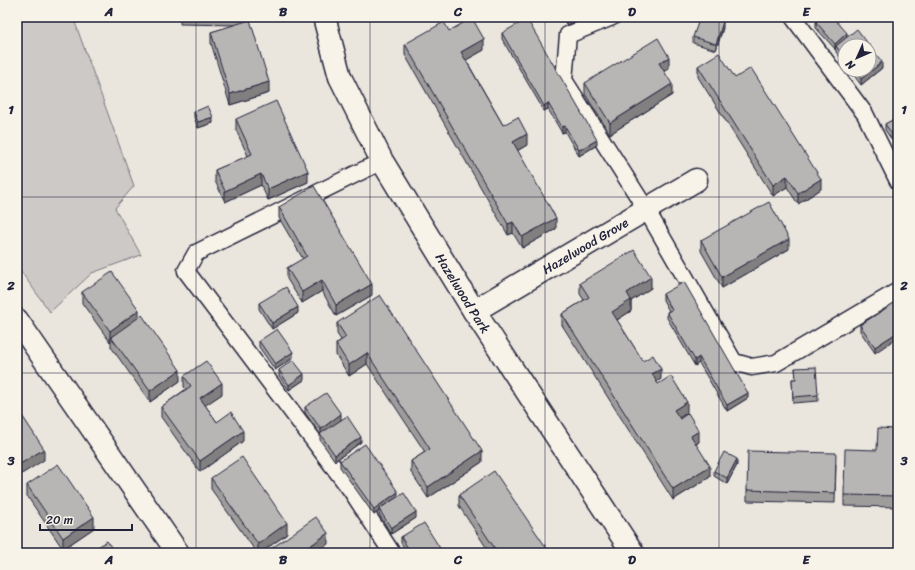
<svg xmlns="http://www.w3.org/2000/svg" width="915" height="570" viewBox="0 0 915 570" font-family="Sriracha,sans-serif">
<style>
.green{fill:#cdc9c6;stroke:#787680}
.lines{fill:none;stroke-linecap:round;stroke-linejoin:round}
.service-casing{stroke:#22223b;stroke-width:19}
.minor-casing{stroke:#22223b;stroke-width:25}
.service{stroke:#f7f3e8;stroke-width:16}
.minor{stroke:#f7f3e8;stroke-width:22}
.wall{fill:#9e9d9c;stroke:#22223b}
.shaded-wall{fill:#817f7f;stroke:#22223b}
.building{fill:#b8b6b5;stroke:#22223b}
.grid{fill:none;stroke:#22223b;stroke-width:1;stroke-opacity:0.55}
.labels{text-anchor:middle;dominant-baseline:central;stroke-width:3.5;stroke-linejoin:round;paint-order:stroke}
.street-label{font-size:13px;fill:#22223b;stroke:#f7f3e8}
.neatline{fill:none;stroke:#22223b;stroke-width:1.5}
.grid-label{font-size:13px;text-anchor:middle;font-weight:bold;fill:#22223b}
</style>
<rect width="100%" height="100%" fill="#eae6de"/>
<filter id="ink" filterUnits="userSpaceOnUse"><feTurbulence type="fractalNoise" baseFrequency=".025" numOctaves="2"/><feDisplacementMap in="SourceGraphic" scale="8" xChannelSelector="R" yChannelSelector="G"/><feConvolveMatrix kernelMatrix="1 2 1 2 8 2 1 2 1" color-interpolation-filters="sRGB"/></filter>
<g filter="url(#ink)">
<path class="green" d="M17,17H73L134,186L115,208L141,255L92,273L50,312L17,266Z"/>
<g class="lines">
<defs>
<path id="service" d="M612,17L568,35L564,80L646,209L734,362L752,367L776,363L898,291
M793,17L865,114L898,181
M382,161L196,253L186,271L351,490L392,553"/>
<g id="minor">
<path id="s1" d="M324,17L340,77L382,161L474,311L633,553"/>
<path id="s2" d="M474,311L696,180"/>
<path d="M17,320L178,553"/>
</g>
</defs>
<use href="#service" class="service-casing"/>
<use href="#minor" class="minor-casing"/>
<use href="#service" class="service"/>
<use href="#minor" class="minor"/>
</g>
<path class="wall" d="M180,17H248V21L269,93L230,105L211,43V32L236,25L180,24Z
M431,17H440L438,20Z
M564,17H586L566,25Z
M816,22L847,37L882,68L861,85L850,70H869L845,46V64L836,52V50L816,28Z
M723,28L716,50L693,43V37Z
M449,31L484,50L466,60L503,125L527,145L517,151L556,229L522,248L513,233L508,235L405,55V44Z
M502,33L597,145L579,156L565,132L562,133L548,109L544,111L502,39Z
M698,66L735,78L821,189L798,204L787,187L773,196L698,77Z
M669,68L664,71L672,95L610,134L585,94V83Z
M194,112L213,123L198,128L194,117Z
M898,117V136L892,140L885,130V124Z
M236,119L308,182L268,200L261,185L225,202L215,181V170L248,156L236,130Z
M279,207L372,295L336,316L322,291L302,303L287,279V268L303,259L279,218Z
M701,240L789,249L722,288L701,251Z
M580,283L651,288L631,301V311L617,320L643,361L661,379L656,382L687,413L679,418L699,442L696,444L710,477L673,500L562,325V314L584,300L580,294Z
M82,292L139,317L180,381L150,402L111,347V341L110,342L82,303Z
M663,294L748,398L727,411L699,363L695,366L667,318V312L669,311L663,300Z
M897,301L875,353L860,331V325Z
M259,303L298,313L272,329L259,309Z
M337,323L482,462L428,498L411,472V461L425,452L367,364L349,376L336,355V344L341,340L337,334Z
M259,341L293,358L275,370L259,347Z
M795,368L818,395V401L793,403L792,379H796Z
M279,370L304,380L289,390L279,376Z
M184,376L222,394L205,405L217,422L243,441L200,472L161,417V407L186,389L184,387Z
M305,407L341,419L361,442L335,461L320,440V434L305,413Z
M895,437H898V507L844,506V495L877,450Z
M340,461L398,496L416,518L391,534L379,514V511L374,515L340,467Z
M836,464L835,503L747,501V490Z
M737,465L727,484L714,476V471Z
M211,478L287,534L260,553H257L211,489Z
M27,485L94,528L63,549L27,496Z
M459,495L550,553H490L459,506Z
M401,537L443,553H408L401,543Z"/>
<path class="shaded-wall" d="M572,17H586L566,25V19Z
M723,22V28L716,50V44Z
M847,33V39L836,46L835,50V44Z
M484,39V50L461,63V52Z
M669,57V68L659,74V63Z
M882,62V68L861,85V79Z
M269,82V93L230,105V94Z
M672,84V95L610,134V123Z
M548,103V109L544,111V106Z
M213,117V123L198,128V122Z
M565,126V132L562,133V127Z
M898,131V136L892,140V134Z
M527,134V145L513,153V142Z
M597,140V145L579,156V150Z
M308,171V182L268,200V189Z
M261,174V185L225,202V191Z
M787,176V187L773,196V185Z
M821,179V189L798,204V193Z
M556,218V229L522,248V237Z
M513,222V233L508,235V224Z
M789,239V249L722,288V277Z
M651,277V288L631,301V311L612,323V312L627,293Z
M322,280V291L302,303V292Z
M372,284V295L336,316V305Z
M298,307V313L272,329V323Z
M139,310V321L111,337V341L110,342V331Z
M898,332V337L875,353V347Z
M293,352V358L275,370V364Z
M367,353V364L349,376V365Z
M699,357V363L695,366V360Z
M661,369V379L652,385V374Z
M180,370V381L150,402V391Z
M304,374V380L289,390V385Z
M222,383V394L200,409V398Z
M748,393V398L727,411V405Z
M687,402V413L674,421V410Z
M341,414V420L321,435V429Z
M243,431V441L200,472V461Z
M699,431V442L691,447V436Z
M361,437V442L335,461V455Z
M44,449V460L17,477V466Z
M482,451V462L428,498V487Z
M737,459V465L727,484V478Z
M710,466V477L673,500V489Z
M398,492V497L379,509V511L374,515V509Z
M416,512V518L391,534V528Z
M94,517V528L63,549V538Z
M287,523V534L260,553H258V544Z
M328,533V544L316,553H306V549Z"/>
<path class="building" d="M565,17H572L566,19Z
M700,17H707L723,22L716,44L693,37Z
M822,17H833L847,33L835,44L816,22Z
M472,18L484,39L461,52L503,125L518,117L527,134L513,142L556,218L522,237L513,222L508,224L405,44L444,22L449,31Z
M527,19L597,140L579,150L565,126L562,127L548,103L544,106L502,33Z
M250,20L269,82L230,94L211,32Z
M857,29L882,62L861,79L854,70H869V46H845V58L836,46Z
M658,38L669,57L659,63L672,84L610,123L585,83Z
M719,53L735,78L751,68L821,179L798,193L787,176L773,185L698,66Z
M276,101L308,171L268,189L261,174L225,191L215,170L252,154L236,119Z
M208,106L213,117L198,122L194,112Z
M898,117V131L892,134L885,124Z
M314,186L372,284L336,305L322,280L302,292L287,268L307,256L279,207Z
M769,202L789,239L722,277L701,240Z
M634,250L651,277L627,293L631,300L612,312L643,361L653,355L661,369L652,374L658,384L671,376L687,402L674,410L680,419L688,413L699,431L691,436L710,466L673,489L562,314L589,297L580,283Z
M112,272L139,310L110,331L82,292Z
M684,282L748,393L727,405L699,357L695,360L667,312L672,310L663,294Z
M286,287L298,307L272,323L259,303Z
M380,295L482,451L428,487L411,461L430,449L367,353L349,365L336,344L346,337L337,323Z
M897,301L898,303V332L875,347L860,325Z
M142,315L180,370L150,391L111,337Z
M277,329L293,352L275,364L259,341Z
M293,360L304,374L289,385L279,370Z
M206,361L222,383L200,398L217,422L231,412L243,431L200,461L161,407L191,386L184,376Z
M816,367L818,395L793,397L792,379H796L795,368Z
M326,393L341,414L321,429L305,407Z
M17,408L44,449L17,466Z
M347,416L361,437L335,455L320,434Z
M878,428L895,429V437H898V496L844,495L845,449L877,450Z
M365,444L398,492L374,509L340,461Z
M748,451L836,453L835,493L747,490Z
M724,452L737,459L727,478L714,471Z
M242,457L287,523L258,544L211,478Z
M58,464L94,517L63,538L27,485Z
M494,471L550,553H498L459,495Z
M404,493L416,512L391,528L379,509Z
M316,517L328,533L306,549L309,553H265Z
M424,523L443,553H411L401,537Z
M107,541L115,553H89Z"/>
</g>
<path class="grid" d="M196,17V553M370,17V553M545,17V553M719,17V553M17,197H898M17,373H898"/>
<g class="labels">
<g class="street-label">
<text stroke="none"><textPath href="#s2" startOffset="129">Hazelwood Grove</textPath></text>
<text stroke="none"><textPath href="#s1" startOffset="311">Hazelwood Park</textPath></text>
</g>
</g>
<rect width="915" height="570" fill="none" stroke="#f7f3e8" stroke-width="44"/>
<g transform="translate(857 58) rotate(225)"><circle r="19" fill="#f7f3e8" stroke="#a29fa3"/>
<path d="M0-3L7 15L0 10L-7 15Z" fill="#22223b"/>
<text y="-6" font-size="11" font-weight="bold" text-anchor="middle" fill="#22223b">N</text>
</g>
<path d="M40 524v6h92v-6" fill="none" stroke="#22223b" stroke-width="2"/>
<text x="46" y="524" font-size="12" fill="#22223b" stroke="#f7f3e8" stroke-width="3" paint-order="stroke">20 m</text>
<rect x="22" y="22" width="871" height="526" class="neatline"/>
<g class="grid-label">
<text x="109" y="16">A</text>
<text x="283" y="16">B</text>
<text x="458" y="16">C</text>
<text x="632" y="16">D</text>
<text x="806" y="16">E</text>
<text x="11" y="114">1</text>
<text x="904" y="114">1</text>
<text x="11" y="290">2</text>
<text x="904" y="290">2</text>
<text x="11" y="465">3</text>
<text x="904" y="465">3</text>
<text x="109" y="564">A</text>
<text x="283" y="564">B</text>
<text x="458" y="564">C</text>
<text x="632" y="564">D</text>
<text x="806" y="564">E</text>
</g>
</svg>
